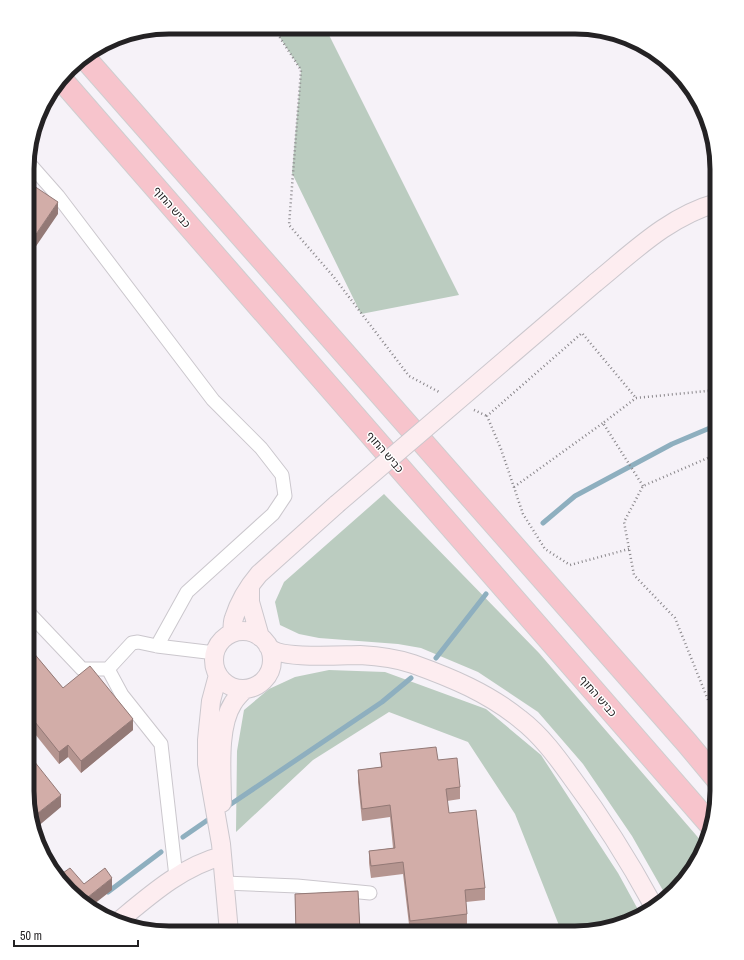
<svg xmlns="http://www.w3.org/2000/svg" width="744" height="960" viewBox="0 0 744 960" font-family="'Archivo Narrow','Noto Sans Hebrew',sans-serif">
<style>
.green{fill:#bbccc0}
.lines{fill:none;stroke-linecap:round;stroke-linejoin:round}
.stream{stroke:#8eafbf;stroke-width:5}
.street-casing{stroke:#cbc7cd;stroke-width:15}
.secondary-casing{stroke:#cbc7cd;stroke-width:20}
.highway-casing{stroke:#cfcecf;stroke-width:24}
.path{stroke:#89868a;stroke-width:2.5;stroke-dasharray:1 3;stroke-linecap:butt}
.street{stroke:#fff;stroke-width:13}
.secondary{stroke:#fdedf0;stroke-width:18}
.highway{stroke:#f7c4cc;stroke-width:22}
.secondary-bridge-casing{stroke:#cbc7cd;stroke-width:20;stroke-linecap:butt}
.secondary-bridge{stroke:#fdedf0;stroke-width:18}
.wall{fill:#b59590}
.shaded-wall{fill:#937976}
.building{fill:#d2ada8;stroke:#937976}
.labels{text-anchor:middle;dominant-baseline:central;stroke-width:3;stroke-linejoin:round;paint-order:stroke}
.street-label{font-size:11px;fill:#242224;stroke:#fff}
.rim{fill:none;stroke:#242224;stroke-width:5}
</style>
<rect width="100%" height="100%" fill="#f6f2f8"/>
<path class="green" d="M273,27H325L459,295L361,314L292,173L301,70Z
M384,494L539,653L702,842L693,870L665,894L632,836L583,764L538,712L478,672L421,648L398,644L319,638L299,634L280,625L275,602L284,582Z
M329,670L385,672L486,709L541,755L618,873L641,915L638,918L575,933H562L515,814L468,742L389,712L313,760L236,832L237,751L244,710L269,689L295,677Z"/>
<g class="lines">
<path class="stream" d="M543,523L575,496L672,444L717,425
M436,658L486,594
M231,804L382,702L411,678
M183,837L212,817
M108,892L161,852"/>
<defs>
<path id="street" d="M28,162L58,196L213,400L261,448L282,475L285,496L273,514L187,592L157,646
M27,611L82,669H108
M176,877L161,744L122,695L108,669L132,643L138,642L157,646L215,653
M224,883L297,886L370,893"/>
<path id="secondary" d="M595,283C633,252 669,216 717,203
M250,586V602L260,637
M214 660a29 29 0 1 1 58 0a29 29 0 1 1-58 0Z
M232,633C233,628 232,622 234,618C239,602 248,587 259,574L337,504
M268,646C278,660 342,655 360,655C378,656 396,658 413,664C452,678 488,693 520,719C541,735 557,757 572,778C602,818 629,861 653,905
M218,675L211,701L207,740V764L221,844L229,932
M222,803C222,774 217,728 233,703C236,698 241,693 245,689
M120,920C150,895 183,866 222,856"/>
<path id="highway" d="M84,57L687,743L717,779
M61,79L709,823"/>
</defs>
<use href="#street" class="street-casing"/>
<use href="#secondary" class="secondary-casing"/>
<use href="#highway" class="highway-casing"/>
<path class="path" d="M273,27L301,70L289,225L333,276L409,376L441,393
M474,410L487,416
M643,486L603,423L636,398L717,390
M514,487L603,423
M629,549L570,565L545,549L523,514L501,449L487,416L582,333L636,398
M717,722L675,618L634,575L624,522L643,486L717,454"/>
<use href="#street" class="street"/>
<use href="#secondary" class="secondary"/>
<use href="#highway" class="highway"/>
<defs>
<path id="secondary-bridge" d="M337,504L595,283"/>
</defs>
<use href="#secondary-bridge" class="secondary-bridge-casing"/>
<use href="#secondary-bridge" class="secondary-bridge"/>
</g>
<path class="wall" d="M27,645L63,688L133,730L81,773L68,757L59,764L27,724Z
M380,753L438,760L460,787V799L447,801L449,813L485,888V900L466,902L467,914V926L416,933H410L403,874L371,878L369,863V851L393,848L390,817L362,821L358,782V770L381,767Z
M358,891L360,932H296L295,894Z"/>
<path class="shaded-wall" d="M58,202V214L28,258V246Z
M133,719V730L81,773V761Z
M68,745V757L59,764V752Z
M61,795V807L36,828L33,817Z
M112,878V890L89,908L83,901Z"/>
<path class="building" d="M28,182L58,202L28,246Z
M27,645L63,688L90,666L133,719L81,761L68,745L59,752L27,712Z
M436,747L438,760L457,758L460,787L446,789L449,813L476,810L485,888L465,890L467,914L410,921L403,862L371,866L369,851L395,848L390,805L362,809L358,770L382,767L380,753Z
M30,756L61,795L33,817L27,791V759Z
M70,868L84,884L105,868L112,878L83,901L60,875Z
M358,891L360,931L330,932H296L295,894Z
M395,930V932H377Z"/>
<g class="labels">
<g class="street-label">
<text transform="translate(172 207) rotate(49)">כביש החוף</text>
<text transform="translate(385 452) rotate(49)">כביש החוף</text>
<text transform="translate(598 696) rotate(49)">כביש החוף</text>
</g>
</g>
<path d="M0 0H744V960H0ZM169 34H575A135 135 0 0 1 710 169V791A135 135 0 0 1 575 926H169A135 135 0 0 1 34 791V169A135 135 0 0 1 169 34Z" fill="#fff" fill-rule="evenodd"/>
<path class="rim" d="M169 34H575A135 135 0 0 1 710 169V791A135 135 0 0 1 575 926H169A135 135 0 0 1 34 791V169A135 135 0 0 1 169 34Z"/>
<path d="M14 940v6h124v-6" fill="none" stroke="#242224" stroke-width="2"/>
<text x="20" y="940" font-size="12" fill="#242224" stroke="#ffffff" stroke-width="3" paint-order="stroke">50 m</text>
</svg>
